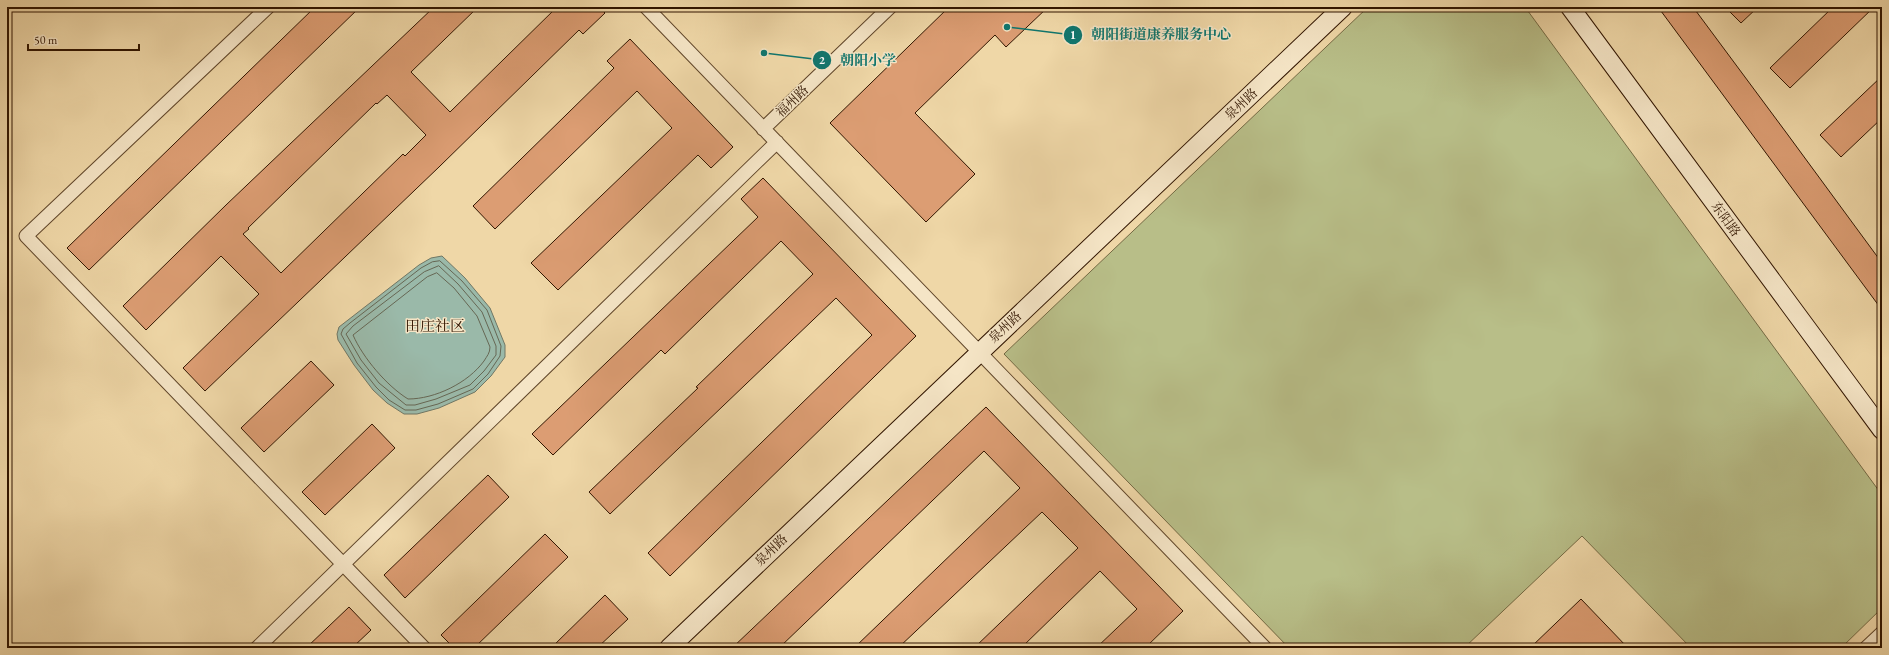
<svg xmlns="http://www.w3.org/2000/svg" width="1889" height="655" viewBox="0 0 1889 655" font-family="'EB Garamond','Noto Serif SC',serif">
<style>
.green{fill:#b8be88;stroke:#746a44}
.water{fill:#9ab9a9;stroke:#707765}
.lines{fill:none;stroke-linecap:round;stroke-linejoin:round}
.shore{stroke:#666754;stroke-width:1}
.building{fill:#dc9d73;stroke:#311500;fill-rule:evenodd}
.street-casing{stroke:#60462a;stroke-width:15}
.secondary-casing{stroke:#311500;stroke-width:20}
.street{stroke:#f5e5c6;stroke-width:13}
.secondary{stroke:#f5e5c6;stroke-width:18}
.labels{text-anchor:middle;dominant-baseline:central;stroke-width:3;stroke-linejoin:round;paint-order:stroke}
.street-label{font-size:13px;fill:#311500;stroke:#f5e5c6}
.quarter-label{font-size:15px;fill:#311500;stroke:#f5e5c6}
.leader{fill:none;stroke:#0f766e;stroke-width:1.5}
.callout-dot{fill:#0f766e;stroke:#f5e5c6;stroke-width:1.5}
.mark-label{font-size:12px;text-anchor:middle;font-weight:bold;fill:#fff}
.callout-label{font-size:14px;text-anchor:middle;font-weight:bold;fill:#0f766e;stroke:#f5e5c6;stroke-width:3;stroke-linejoin:round;paint-order:stroke}
</style>
<rect width="100%" height="100%" fill="#efd7a7"/>
<filter id="stains"><feTurbulence type="fractalNoise" baseFrequency=".005" numOctaves="4"/><feColorMatrix values="0 0 0 0 .2 0 0 0 0 .09 0 0 0 0 .02 0 0 0 .5 -.17"/></filter>
<radialGradient id="worn" r=".72"><stop offset=".6" stop-color="#630" stop-opacity="0"/><stop offset="1" stop-color="#630" stop-opacity=".3"/></radialGradient>
<path class="green" d="M1368,7H1525L1882,495V608L1841,648H1691L1582,536L1464,648H1289L1004,354Z"/>
<path class="water" d="M442,256L465,278L490,308L505,345V357L491,376L475,392L439,408L417,414H404L387,403L373,390L354,365L338,340L337,334L339,327L419,265L431,258Z"/>
<g class="lines">
<path class="shore" d="M440,261L462,281L487,310L501,346L500,356L488,374L473,389L438,404L416,410H405L389,400L376,387L357,363L341,334L343,329L350,323L421,268L432,262Z
M439,266L458,284L482,312L496,346V355L484,371L470,385L436,399L415,405H406L379,383L361,360L346,334L353,326L424,272Z
M437,273L454,288L477,316L490,347C490,353 487,356 484,361C468,383 435,399 408,399C387,386 363,358 353,335L427,277Z"/>
</g>
<path class="building" d="M315,7H360L89,270L67,248Z
M434,7H478L411,72L450,112L557,7H599L605,13L583,34L579,30L439,167L205,391L183,368L259,294L221,256L146,330L123,306L226,205ZM387,95L426,135L405,156L403,154L281,273L243,234L249,229L248,228L376,103L377,104Z
M949,7H1048L1006,47L995,35L915,113L975,174L926,222L830,123Z
M1658,7H1693L1788,135L1882,263V310Z
M1725,7H1758L1741,23Z
M1833,7H1874L1790,88L1770,68Z
M630,39L733,147L711,168L698,155L558,290L531,263L672,128L637,91L495,229L473,206L614,68L607,61Z
M1882,76V118L1841,157L1820,135Z
M763,178L916,336L670,576L648,553L872,335L836,298L610,514L589,492L698,388L696,387L813,274L781,241L665,354L661,350L553,455L532,434L758,217L741,199Z
M311,361L334,385L264,452L241,428Z
M986,407L1183,611L1145,648H1096L1137,609L1100,571L1021,648H974L1078,548L1042,512L898,648H854L1020,488L984,451L779,648H732Z
M372,424L395,448L325,515L302,492Z
M488,475L509,497L405,598L384,575Z
M545,534L568,557L474,648H454L441,635Z
M605,595L628,619L597,648H551Z
M1581,599L1628,648H1530Z
M349,607L371,630L352,648H306Z"/>
<g class="lines">
<defs>
<path id="street" d="M268,7L26,236L424,648
M646,7L1265,648
M763,129L890,7
M257,648L777,142
M1866,648L1882,633"/>
<path id="secondary" d="M1570,7L1882,430
M669,648L1343,7"/>
</defs>
<use href="#street" class="street-casing"/>
<use href="#secondary" class="secondary-casing"/>
<use href="#street" class="street"/>
<use href="#secondary" class="secondary"/>
</g>
<g class="labels">
<g class="street-label">
<text transform="translate(792 101) rotate(-44)">福州路</text>
<text transform="translate(1241 104) rotate(-43)">泉州路</text>
<text transform="translate(1726 219) rotate(54)">东阳路</text>
<text transform="translate(1005 327) rotate(-43)">泉州路</text>
<text transform="translate(771 550) rotate(-44)">泉州路</text>
</g>
<g class="quarter-label">
<text x="435" y="325">田庄社区</text>
</g>
</g>
<path class="leader" d="M1007 27L1073 35M764 53L822 60"/>
<g class="callout-dot">
<circle cx="1007" cy="27" r="4"/>
<circle cx="764" cy="53" r="4"/>
<circle cx="1073" cy="35" r="10"/>
<circle cx="822" cy="60" r="10"/>
</g>
<g class="mark-label">
<text x="1073" y="39">1</text>
<text x="822" y="64">2</text>
</g>
<g class="callout-label">
<text x="1161" y="39">朝阳街道康养服务中心</text>
<text x="868" y="65">朝阳小学</text>
</g>
<rect width="1889" height="655" fill="none" stroke="#efd7a7" stroke-width="24"/>
<rect x="8" y="8" width="1873" height="639" fill="none" stroke="#311500" stroke-width="2"/>
<rect x="12" y="12" width="1865" height="631" fill="none" stroke="#311500"/>
<path d="M28 44v6h111v-6" fill="none" stroke="#311500" stroke-width="2"/>
<text x="34" y="44" font-size="12" fill="#311500" stroke="#f5e5c6" stroke-width="3" paint-order="stroke">50 m</text>
<rect width="100%" height="100%" filter="url(#stains)"/>
<rect width="100%" height="100%" fill="url(#worn)"/>
</svg>
